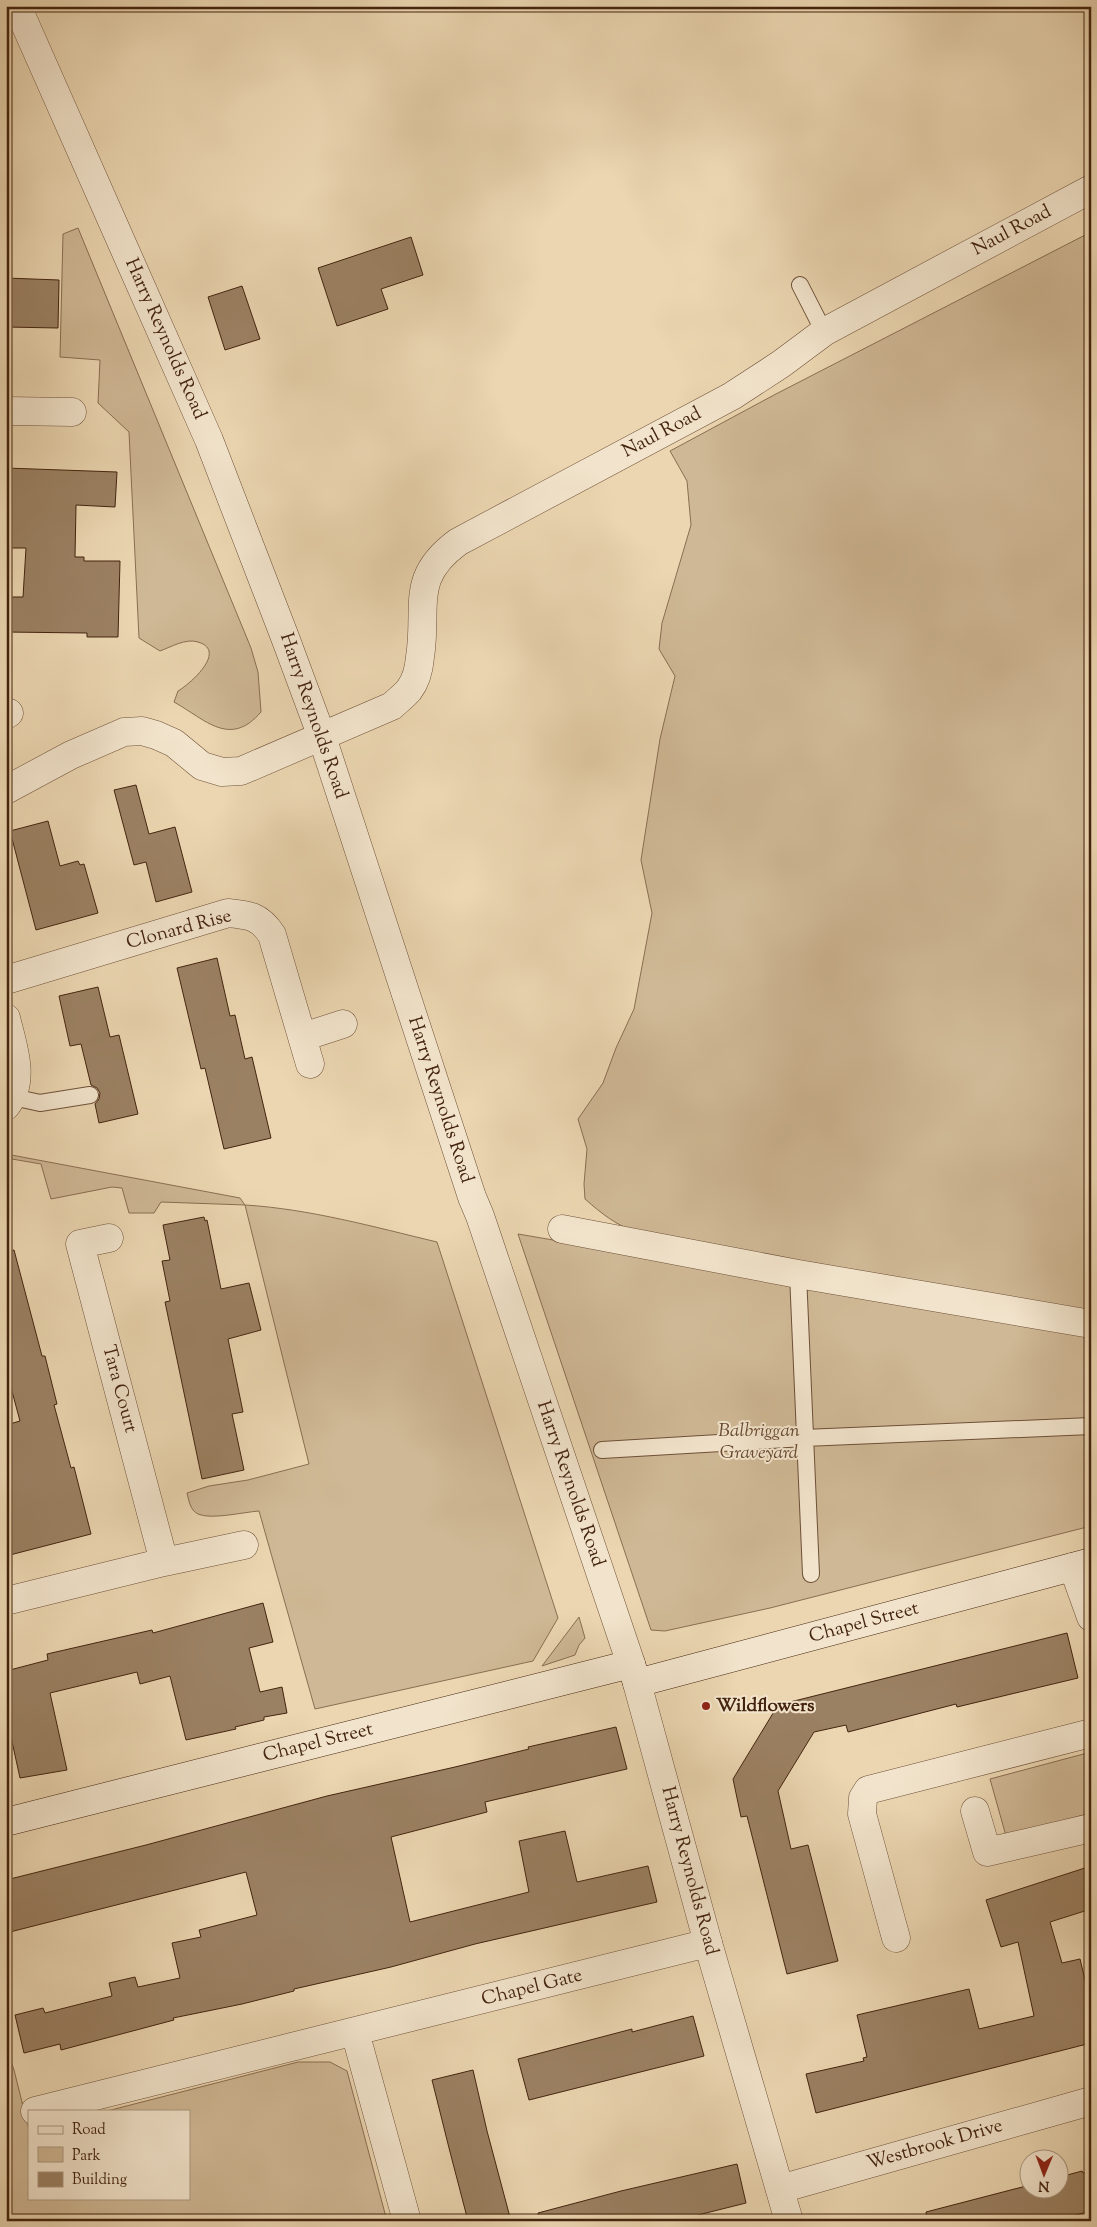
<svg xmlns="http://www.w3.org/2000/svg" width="1097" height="2227" viewBox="0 0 1097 2227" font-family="'Sorts Mill Goudy',serif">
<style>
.green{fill:#cfb895;stroke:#8a6e52}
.building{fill:#9b8163;stroke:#44240f}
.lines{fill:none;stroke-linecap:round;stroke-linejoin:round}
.service-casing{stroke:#6e5038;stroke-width:18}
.minor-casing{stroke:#6e5038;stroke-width:29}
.tertiary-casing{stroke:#6e5038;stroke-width:29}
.secondary-casing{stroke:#44240f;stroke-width:29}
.service{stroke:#f2e4cc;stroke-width:16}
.minor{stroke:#f2e4cc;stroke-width:28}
.tertiary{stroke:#f2e4cc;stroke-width:28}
.secondary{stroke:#f2e4cc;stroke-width:28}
.poi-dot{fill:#8f2418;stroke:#f2e4cc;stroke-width:2}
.labels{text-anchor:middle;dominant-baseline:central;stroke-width:4;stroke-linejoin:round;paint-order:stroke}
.street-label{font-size:19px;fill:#44240f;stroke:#f2e4cc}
.park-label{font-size:19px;font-style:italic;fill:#674930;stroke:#f2e4cc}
.poi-label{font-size:19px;font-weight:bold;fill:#44240f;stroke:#f2e4cc;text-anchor:start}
</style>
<rect width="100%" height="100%" fill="#ebd6b1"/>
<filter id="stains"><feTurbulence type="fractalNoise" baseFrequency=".004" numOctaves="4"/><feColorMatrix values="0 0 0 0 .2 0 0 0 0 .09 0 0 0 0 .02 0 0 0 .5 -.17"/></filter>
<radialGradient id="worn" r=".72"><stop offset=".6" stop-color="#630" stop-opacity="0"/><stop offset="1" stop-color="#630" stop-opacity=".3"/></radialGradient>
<path class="green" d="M78,228L251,648L258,672L261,712C230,748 206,720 174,702L178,691C190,684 228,651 198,642C186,638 171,647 160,651L139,638L129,432L98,403L100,360L60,357L63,234Z
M1091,232V1312L638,1233C616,1225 602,1214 585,1199L584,1184L587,1149L578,1119L603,1083L616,1048L634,1009L652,913L641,860L660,739L675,676L659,649L662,623L691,525L687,481L670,451L774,395Z
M6,1154L240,1198L245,1205C310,1209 374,1227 437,1242L558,1618L533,1661L315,1709L259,1511C244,1512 211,1520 198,1514C190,1510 189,1501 187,1493L209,1486L248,1480L309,1464L245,1205L161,1202L154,1213H129L122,1188L112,1187L51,1199L41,1164L6,1158Z
M518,1234L1091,1332V1526L770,1608L665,1631L651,1630Z
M579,1617L585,1638L579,1645L575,1655L542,1666Z
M1091,1752V1813L1006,1836L990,1779Z
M7,2049L14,2070L29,2130V2198H189V2111H107L298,2062H330L347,2071L387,2221H6Z"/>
<path class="building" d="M411,237L423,275L381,289L388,309L337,326L318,268Z
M6,278L59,280L58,328L6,327Z
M242,286L260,339L225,350L208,297Z
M6,468L117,472L115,507L76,505L75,557H84V561H120L118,637H87V633L6,632V597H23L26,548H6Z
M136,785L149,834L175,827L192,892L156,902L146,862L134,865L114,790Z
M48,821L60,866L78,861L80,865L84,864L98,913L36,930L10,831Z
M217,958L230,1016L235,1015L245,1059L252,1057L271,1138L224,1149L205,1068L201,1069L177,968Z
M98,987L110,1037L119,1035L138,1114L99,1123L95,1104L99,1099L100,1093L97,1088L91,1085L81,1044L70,1046L59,996Z
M204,1217L205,1221L207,1220L221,1289L249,1283L261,1330L228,1339L243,1412L232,1414L244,1470L202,1479L165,1302L170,1301L162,1261L170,1260L163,1225Z
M14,1250L42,1356H45L57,1404L54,1405L71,1468L74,1467L91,1534L6,1556V1425L20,1421L6,1369V1251Z
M263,1603L273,1642L249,1648L260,1692L282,1687L287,1713L264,1717V1720L235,1727L236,1729L186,1740L170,1676L140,1684L137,1672L50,1693L67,1770L20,1778L11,1737L6,1738V1671L48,1660L47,1654L152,1630L153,1633Z
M1067,1633L1078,1678L957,1707L956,1704L848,1732L846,1725L814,1732L778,1791L791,1849L808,1845L838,1961L787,1974L747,1816L741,1817L733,1779L778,1705Z
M616,1727L627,1769L485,1802L487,1812L391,1837L410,1922L529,1892L519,1841L565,1831L577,1882L648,1866L657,1902L475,1944L391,1967L294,1989V1991L242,2004L173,2018L174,2020L61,2050L60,2044L24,2053L15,2015L43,2008L45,2013L112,1996L109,1983L135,1977L138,1987L180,1978L172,1943L201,1937L199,1930L257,1915L246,1872L6,1933V1880L146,1845L327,1796L455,1767L529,1749L528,1747Z
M1091,1866V1909L1050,1922L1062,1963L1080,1959L1091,2005V2043L816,2113L806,2074L864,2061L863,2058L867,2057L857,2015L969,1989L979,2029L1034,2016L1018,1942L1001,1947L986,1900Z
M693,2016L704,2056L529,2100L518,2059L632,2029V2032Z
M473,2070L487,2131L511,2221H468L449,2148L432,2080Z
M737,2164L746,2203L674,2221H539L538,2213L621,2191Z
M1082,2171L1083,2173L1091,2171V2211L1052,2221H927L926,2212L1030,2185V2190H1060V2177Z"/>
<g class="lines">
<defs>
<path id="service" d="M800,285L824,332
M13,1097L40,1103L90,1095
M798,1274L811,1574
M602,1450L804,1438L1091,1426"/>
<path id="minor" d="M6,411L72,412
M6,715L9,713
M6,790L71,755L124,732L142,731L156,735L174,743L202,766L222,772L241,771L392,706C397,701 404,696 409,690C416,681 419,669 420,657C428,606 409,578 458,542L732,396L781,364L824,332L1091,189
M6,980L228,913C249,915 260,916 272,935L310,1064
M6,1018C13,1047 26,1080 6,1106
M303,1037L343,1024
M562,1229L798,1274L1091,1324
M109,1238L80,1244L164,1562
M1073,1567L1091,1617
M6,1601L164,1562L244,1545
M975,1811L987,1852L1091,1828
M896,1938L862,1814L863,1798L868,1790L1091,1733
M355,2032L407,2221
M35,2111L708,1943
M780,2189L1091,2101"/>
<path id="tertiary" d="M17,6L209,440L286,640L322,737L472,1197L480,1216L631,1664
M637,1683L708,1943L789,2221"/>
<path id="secondary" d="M6,1822L631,1664L637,1683L1091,1562"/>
</defs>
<use href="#service" class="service-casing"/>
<use href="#minor" class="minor-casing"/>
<use href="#tertiary" class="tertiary-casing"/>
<use href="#secondary" class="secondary-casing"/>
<use href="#service" class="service"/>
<use href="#minor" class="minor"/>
<use href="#tertiary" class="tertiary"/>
<use href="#secondary" class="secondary"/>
</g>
<circle class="poi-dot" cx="706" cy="1706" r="5"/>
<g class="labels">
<g class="street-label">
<text transform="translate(1012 231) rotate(-28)">Naul Road</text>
<text transform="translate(165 339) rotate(66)">Harry Reynolds Road</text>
<text transform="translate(662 433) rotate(-28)">Naul Road</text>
<text transform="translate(313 716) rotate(71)">Harry Reynolds Road</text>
<text transform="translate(179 930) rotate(-15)">Clonard Rise</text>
<text transform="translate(440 1100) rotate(72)">Harry Reynolds Road</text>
<text transform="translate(119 1389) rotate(75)">Tara Court</text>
<text transform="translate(570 1484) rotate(71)">Harry Reynolds Road</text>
<text transform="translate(864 1623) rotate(-15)">Chapel Street</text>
<text transform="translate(318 1743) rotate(-14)">Chapel Street</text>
<text transform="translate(689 1871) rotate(75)">Harry Reynolds Road</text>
<text transform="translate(532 1988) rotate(-14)">Chapel Gate</text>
<text transform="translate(935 2145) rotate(-16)">Westbrook Drive</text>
</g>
<g class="park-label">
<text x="759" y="1431">Balbriggan<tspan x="759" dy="22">Graveyard</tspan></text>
</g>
<g class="poi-label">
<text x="716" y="1706">Wildflowers</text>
</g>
</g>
<rect width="1097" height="2227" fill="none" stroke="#ebd6b1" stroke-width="25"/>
<rect x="8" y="8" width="1082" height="2212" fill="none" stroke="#44240f" stroke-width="2.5"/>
<rect x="12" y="12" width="1072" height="2202" fill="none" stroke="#44240f"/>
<rect x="28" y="2110" width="162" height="90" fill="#f2e4cc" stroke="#ac9780"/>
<rect x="38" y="2126" width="25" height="8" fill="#f2e4cc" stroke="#ac9780"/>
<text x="72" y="2134" font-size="15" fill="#44240f">Road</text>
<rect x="38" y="2147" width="25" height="15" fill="#cfb895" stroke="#ac9780"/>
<text x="72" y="2160" font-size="15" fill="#44240f">Park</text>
<rect x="38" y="2172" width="25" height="15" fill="#9b8163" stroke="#ac9780"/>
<text x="72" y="2184" font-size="15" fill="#44240f">Building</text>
<g transform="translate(1044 2174) rotate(181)"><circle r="24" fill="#f2e4cc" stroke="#ac9780"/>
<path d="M0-4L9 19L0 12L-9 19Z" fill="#8f2418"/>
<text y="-8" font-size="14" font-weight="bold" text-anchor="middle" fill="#44240f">N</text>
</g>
<rect width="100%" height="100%" filter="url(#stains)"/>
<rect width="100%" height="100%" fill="url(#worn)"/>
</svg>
